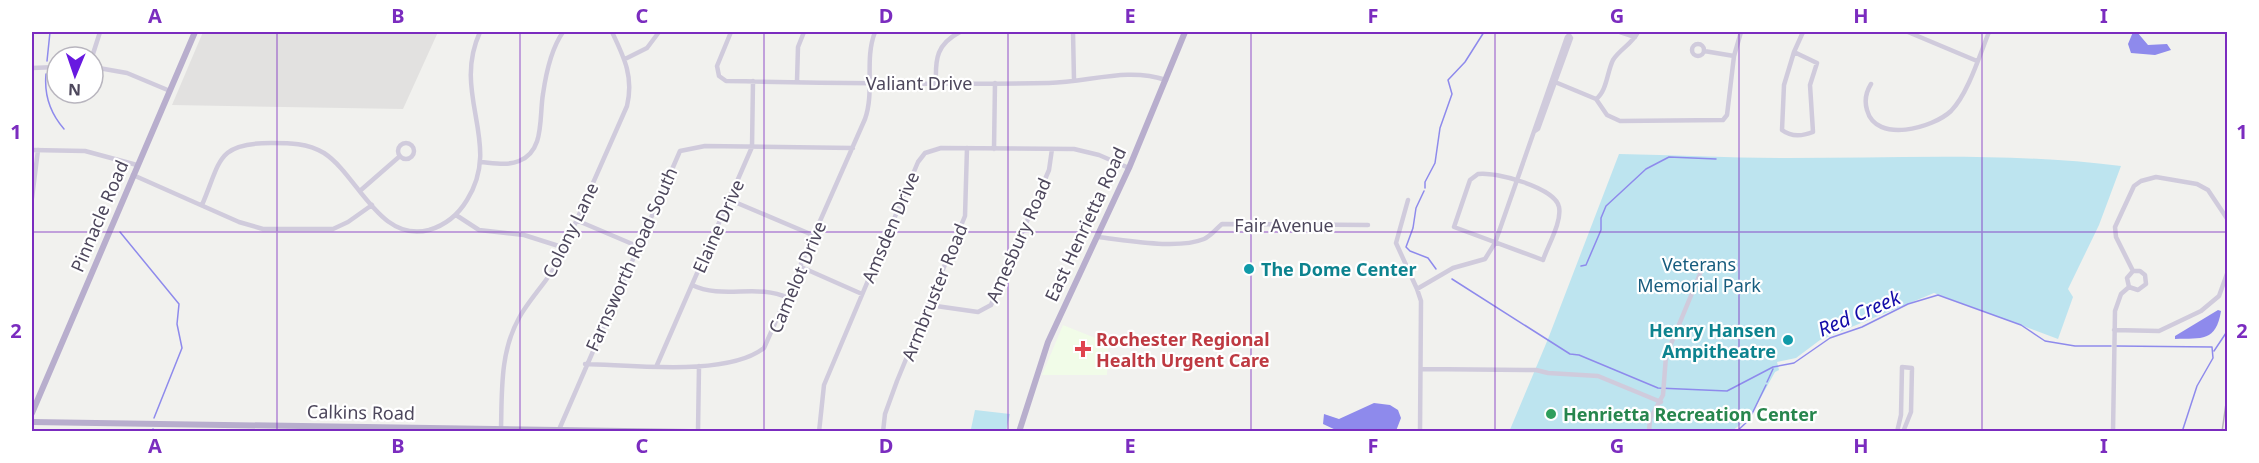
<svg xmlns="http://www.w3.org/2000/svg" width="2259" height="463" viewBox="0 0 2259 463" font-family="'Noto Sans',sans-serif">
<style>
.commercial{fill:#f1fce8}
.education{fill:#e2e1e0}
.green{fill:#bde4ef}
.water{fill:#8e8aec}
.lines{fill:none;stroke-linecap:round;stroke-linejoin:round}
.stream{stroke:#8e8aec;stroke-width:1.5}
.minor{stroke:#d0cbdc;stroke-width:4.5}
.major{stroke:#b8aecd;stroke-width:6}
.rail{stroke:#b4b1b9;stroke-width:1.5}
.grid{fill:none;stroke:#7b2cbf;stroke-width:1.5;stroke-opacity:0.55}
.culture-dot{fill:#0f9aa8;stroke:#fff;stroke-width:2}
.health-dot{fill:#e0444e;stroke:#fff;stroke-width:2}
.leisure-dot{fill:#2e9e5b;stroke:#fff;stroke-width:2}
.labels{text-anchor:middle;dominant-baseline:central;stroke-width:4.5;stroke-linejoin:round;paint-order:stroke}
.street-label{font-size:18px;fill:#4d475c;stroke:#fff}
.park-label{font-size:18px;fill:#175c7e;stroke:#fff}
.culture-label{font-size:18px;font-weight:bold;fill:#0d838f;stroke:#fff;text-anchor:start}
.health-label{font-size:18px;font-weight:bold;fill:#be3a42;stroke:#fff;text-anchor:start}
.leisure-label{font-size:18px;font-weight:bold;fill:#27864d;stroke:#fff;text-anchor:start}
.water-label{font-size:20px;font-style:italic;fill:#130ca9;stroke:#fff}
.neatline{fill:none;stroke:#7b2cbf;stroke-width:2}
.grid-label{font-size:20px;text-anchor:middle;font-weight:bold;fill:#7b2cbf}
</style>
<rect width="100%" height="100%" fill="#f1f1ee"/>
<path class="commercial" d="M1063,325L1108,343L1107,375H1042Z"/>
<path class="education" d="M203,32H438L403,109L172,105Z"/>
<path class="green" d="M1619,154C1676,155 1732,158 1788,158C1899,158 2010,152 2121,166L2099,225L2068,289L2073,297L2058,339L1934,293L1820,340L1796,358L1777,362L1779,370L1775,372L1750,417L1732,431L1509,432L1548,339Z
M975,410L1010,414L1006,431L971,429Z"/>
<path class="water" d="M2133,32H2137L2148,45L2167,44L2171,50L2155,55L2131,53L2128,44Z
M2218,310L2221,311C2216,342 2202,338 2175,339V336Z
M1374,403L1390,405L1398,410L1401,418L1396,431H1338L1323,424L1324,414L1339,419Z"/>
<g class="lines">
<path class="stream" d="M47,61L50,32
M46,74C44,95 50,113 64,129
M1425,188V182L1435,163L1440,128L1452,94L1448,80L1465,62L1484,32
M1424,191L1416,208L1413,228L1406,247L1410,251L1428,258L1436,269
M120,232L179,304L177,324L182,348L154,418
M1581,266L1586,265L1601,230V218L1606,206L1646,169L1669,157L1716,159
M1452,279L1570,354L1579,355L1658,388L1727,391L1773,367L1794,363L1830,338L1862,327L1908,304L1938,295L2021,325L2045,341L2075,346H2111
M2116,346L2212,347L2213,358L2197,386L2182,432
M2214,351L2228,330
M1767,382L1773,369
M152,432L153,429
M1736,432L1749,420L1766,385"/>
<path class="minor" d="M731,32L717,66L719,76L726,81C834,83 942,85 1049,83C1090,82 1127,67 1166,80
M1073,32L1074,80
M1620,32L1635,37
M1908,32L1977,61
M1692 50a6 6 0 1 1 12 0a6 6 0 1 1-12 0Z
M1704,51L1734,56
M1794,52L1817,63L1810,85L1813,132C1803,136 1791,137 1782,130L1784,85Z
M1794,52L1803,32
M92,57L100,32
M625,59L647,48L659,32
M93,67L127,73L170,91
M32,68L57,67
M797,81L798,47L804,32
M1555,82L1596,99
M936,83C935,58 937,44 960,32
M1871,84C1866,92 1864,100 1867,110C1876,144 1933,128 1951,111C1968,94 1980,54 1989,32
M1596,99L1607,115L1620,121L1723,120L1727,115L1734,56L1741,32
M1596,99C1607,91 1607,72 1613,60C1620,49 1632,44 1638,32
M398 151a8 8 0 1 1 16 0a8 8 0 1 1-16 0Z
M994,149L995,83
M32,150L85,151L137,165
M481,162C493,163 508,166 519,161C545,151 539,117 543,94C546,73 551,49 563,32
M1478,174C1495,171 1556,188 1559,207C1562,222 1548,245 1543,260L1454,227L1470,180Z
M133,175L239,222L263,229H333L348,222L372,205
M361,190L400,156
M32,198L38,150
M730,200L815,236
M1408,200L1396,243L1417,289L1453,268L1485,259L1495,243L1567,37L1569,35L1571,38L1538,129L1535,131
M202,205C221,161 216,143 271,143C290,143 307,143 324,153C358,175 379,243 429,230C446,225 458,215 467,200C503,143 451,95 480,32
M456,215L479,230L524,235L565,248
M576,220L637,246
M1097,237C1126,240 1177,250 1204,239C1211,236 1216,229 1222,224L1368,225
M801,267L862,294
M2133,271L2116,237L2115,227L2134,186L2141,181L2156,177L2197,184L2208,190L2228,220
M692,285C723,300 757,283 788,298
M2129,287L2138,290L2146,284L2145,275L2140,271H2133
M2129,287L2127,278L2133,271
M1417,289L1421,301L1420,432
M929,305L978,312L991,305L1049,170L1052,149
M2114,330L2159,331L2201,311L2219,296L2228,271
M585,364C632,365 727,377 764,348L865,119C875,91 864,60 875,32
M657,365L752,147L753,81
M1421,369L1536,370L1548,373L1598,376L1661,402
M501,429C502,391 500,352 519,318C530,298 548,281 559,260L627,106C634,77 624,57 612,32
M558,432L680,151L705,146L853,148
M698,432L699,366
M819,432L824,385L918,162L925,153L941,148L1074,149L1099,155L1129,168
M883,432L885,414L897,381L965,216L967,148
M1649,432L1650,419L1663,395L1666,356L1702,269
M1897,432L1901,415L1902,367L1912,368L1911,412L1903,432
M2113,432L2115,311L2121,294L2129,287"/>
<path class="major" d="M32,413L195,32
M32,422L691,432
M1019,432L1048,342L1129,168L1185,32"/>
<path class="rail" d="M2222,432L2228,389"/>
</g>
<path class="grid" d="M277,32V432M520,32V432M764,32V432M1008,32V432M1251,32V432M1495,32V432M1739,32V432M1982,32V432M32,232H2228"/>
<g class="culture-dot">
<circle cx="1249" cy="269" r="6"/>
<circle cx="1788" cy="340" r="6"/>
</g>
<path class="health-dot" d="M1080 340h6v6h6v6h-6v6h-6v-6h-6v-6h6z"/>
<circle class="leisure-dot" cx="1551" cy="414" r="6"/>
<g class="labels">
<g class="street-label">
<text x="919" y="83">Valiant Drive</text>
<text transform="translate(99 216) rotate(-67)">Pinnacle Road</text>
<text transform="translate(1085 224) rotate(-65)">East Henrietta Road</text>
<text x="1284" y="225">Fair Avenue</text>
<text transform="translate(718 226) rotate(-66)">Elaine Drive</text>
<text transform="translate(890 227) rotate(-67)">Amsden Drive</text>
<text transform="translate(570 230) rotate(-64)">Colony Lane</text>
<text transform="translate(1018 240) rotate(-66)">Amesbury Road</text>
<text transform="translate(631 259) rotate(-66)">Farnsworth Road South</text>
<text transform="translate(797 277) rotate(-67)">Camelot Drive</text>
<text transform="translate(934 292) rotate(-68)">Armbruster Road</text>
<text transform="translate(361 412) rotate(1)">Calkins Road</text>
</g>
<g class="park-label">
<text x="1699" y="264">Veterans<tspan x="1699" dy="21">Memorial Park</tspan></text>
</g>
<g class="culture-label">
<text x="1261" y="269">The Dome Center</text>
<text x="1776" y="330" text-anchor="end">Henry Hansen<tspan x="1776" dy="21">Ampitheatre</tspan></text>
</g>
<g class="health-label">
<text x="1096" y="339">Rochester Regional<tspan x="1096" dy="21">Health Urgent Care</tspan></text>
</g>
<g class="leisure-label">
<text x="1563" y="414">Henrietta Recreation Center</text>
</g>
<g class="water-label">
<text transform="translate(1859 313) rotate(-23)">Red Creek</text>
</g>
</g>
<rect width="2259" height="463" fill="none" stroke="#ffffff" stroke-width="66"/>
<g transform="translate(75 75) rotate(182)"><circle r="28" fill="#ffffff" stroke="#b8b5be" stroke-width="1.5"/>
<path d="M0-4.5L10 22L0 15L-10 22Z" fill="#6819e0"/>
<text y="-9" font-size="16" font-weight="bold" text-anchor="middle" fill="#4d475c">N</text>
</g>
<rect x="33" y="33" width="2193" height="397" class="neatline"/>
<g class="grid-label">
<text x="155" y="23">A</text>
<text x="398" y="23">B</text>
<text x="642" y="23">C</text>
<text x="886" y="23">D</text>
<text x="1130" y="23">E</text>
<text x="1373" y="23">F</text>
<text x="1617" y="23">G</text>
<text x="1861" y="23">H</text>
<text x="2104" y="23">I</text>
<text x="16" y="139">1</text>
<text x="2242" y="139">1</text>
<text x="16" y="338">2</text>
<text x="2242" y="338">2</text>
<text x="155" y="453">A</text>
<text x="398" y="453">B</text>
<text x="642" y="453">C</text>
<text x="886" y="453">D</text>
<text x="1130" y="453">E</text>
<text x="1373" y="453">F</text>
<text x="1617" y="453">G</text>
<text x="1861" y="453">H</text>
<text x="2104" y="453">I</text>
</g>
</svg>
